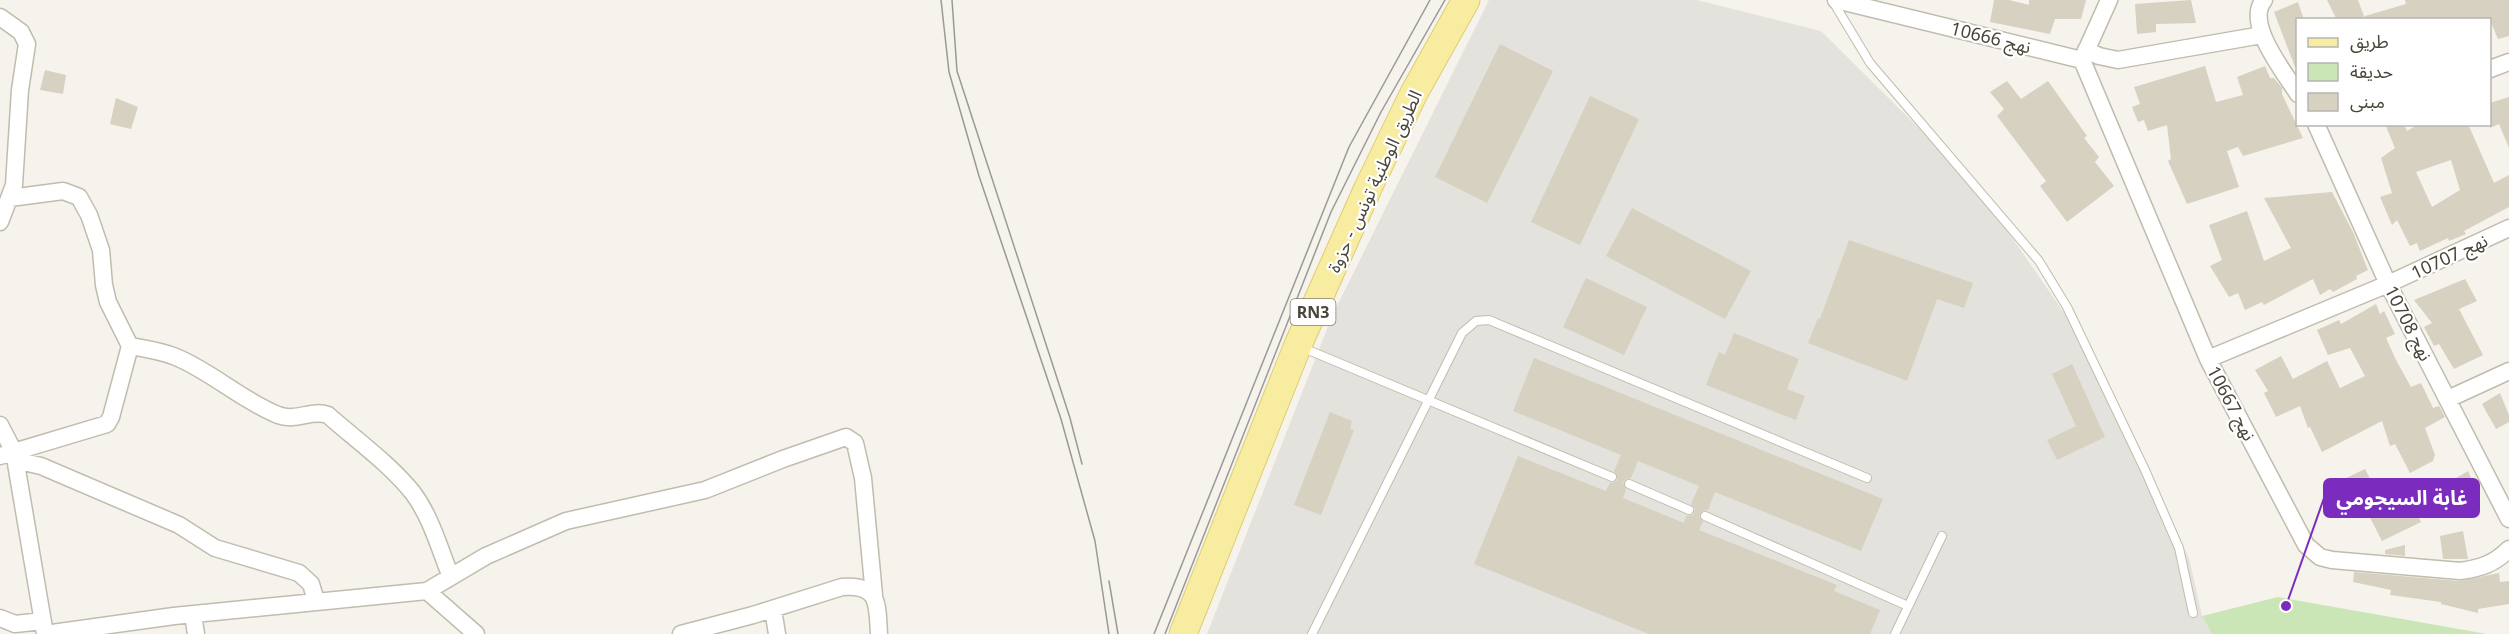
<svg xmlns="http://www.w3.org/2000/svg" width="2509" height="634" viewBox="0 0 2509 634" font-family="'Noto Sans','Noto Sans Arabic',sans-serif">
<style>
.industrial{fill:#e4e2dc}
.green{fill:#cae6b7}
.building{fill:#d6d1c1;fill-rule:evenodd}
.lines{fill:none;stroke-linecap:round;stroke-linejoin:round}
.lane-casing{stroke:#c0bcae;stroke-width:10}
.street-casing{stroke:#c0bcae;stroke-width:19}
.primary-casing{stroke:#ddcd70;stroke-width:29}
.lane{stroke:#fff;stroke-width:8}
.street{stroke:#fff;stroke-width:16}
.primary{stroke:#f8eca0;stroke-width:27}
.tram{stroke:#999;stroke-width:1.5}
.labels{text-anchor:middle;dominant-baseline:central;stroke-width:4.5;stroke-linejoin:round;paint-order:stroke}
.shield{fill:#fff;stroke:#807d74;stroke-width:1.5}
.shield-label{font-size:16px;font-weight:bold;fill:#494539}
.street-label{font-size:18px;fill:#494539;stroke:#fff}
.leader{fill:none;stroke:#7b2cbf;stroke-width:2}
.callout-dot{fill:#7b2cbf;stroke:#fff;stroke-width:2}
.callout{fill:#7b2cbf;stroke:#7b2cbf;stroke-width:2}
.callout-label{font-size:20px;text-anchor:middle;font-weight:bold;fill:#fff}
</style>
<rect width="100%" height="100%" fill="#f5f3eb"/>
<path class="industrial" d="M1489,0H1697L1821,31L1975,184L2098,362L2189,558L2202,616L2212,634H1207L1333,314Z"/>
<path class="green" d="M2278,597L2487,634H2212L2202,616Z"/>
<path class="building" d="M1994,0H2009L2029,5V0H2086L2081,19H2055L2050,34L1990,22Z
M2191,0L2196,23L2156,24V32L2137,34L2135,4Z
M2327,0H2358L2365,19V16L2406,4L2405,0H2509V36L2498,39L2490,20H2337Z
M2298,2L2304,20H2298V67H2295L2274,12Z
M1500,44L1553,71L1487,203L1435,177Z
M2205,66L2216,102L2243,95L2237,77L2265,66L2270,78H2274L2282,88V94L2303,138L2243,156L2238,147L2227,151L2239,187L2187,204L2168,161L2171,159L2167,125L2148,131L2144,120L2138,122L2132,107L2140,104L2134,87Z
M45,70L66,75L63,94L40,90Z
M2007,81L2021,99L2048,81L2087,136L2084,138L2099,157L2095,162L2114,186L2067,222L2040,186L2046,181L1997,116L2004,109L1990,92Z
M1590,96L1639,119L1580,245L1531,222Z
M2509,97V148L2499,124L2490,128V103Z
M116,98L138,107L131,129L110,124Z
M2385,124H2404L2407,131L2419,124H2468L2494,183L2509,175V207L2464,231L2466,234L2449,241L2448,238L2420,251L2417,243L2410,246L2397,220L2392,225L2380,197L2392,193L2381,158L2395,148ZM2451,160L2460,190L2432,207L2416,172Z
M2332,192L2353,232L2368,270L2356,276L2357,279L2333,292L2330,289L2320,295L2313,279L2264,305L2262,302L2245,310L2238,293L2229,297L2210,266L2222,260L2209,225L2247,211L2264,261L2291,248L2264,198Z
M1632,208L1751,271L1725,319L1606,256Z
M1849,240L1973,283L1964,308L1937,299L1907,381L1808,343L1818,318L1820,319Z
M1586,278L1647,307L1624,355L1563,327Z
M2465,279L2477,301L2459,309L2483,355L2454,369L2439,344L2434,346L2424,327L2432,323L2414,300Z
M2376,304L2380,314L2384,311L2395,334L2386,338L2396,360L2411,387L2421,383L2433,408L2439,406L2445,417L2425,428L2435,455L2433,461L2410,473L2395,444L2390,446L2382,421L2322,452L2310,427L2308,428L2300,406L2276,417L2264,393L2268,391L2255,370L2281,356L2293,379L2327,361L2340,388L2365,376L2350,348L2328,355L2317,330L2339,320L2341,324Z
M1734,333L1799,359L1787,389L1805,396L1796,420L1706,385L1719,352L1725,355Z
M1534,358L1883,499L1861,551L1715,492L1708,510L1702,511L1699,516L1703,522L1699,530L1837,585L1834,591L1880,610L1870,634H1649L1474,564L1518,456L1606,491L1610,483L1615,482L1618,479L1614,471L1621,455L1513,411ZM1638,461L1699,486L1691,504L1695,509L1693,515L1686,516L1684,523L1623,498L1626,490L1623,482L1626,479L1631,478Z
M2072,364L2105,437L2057,460L2047,440L2076,426L2052,374Z
M2500,393L2509,415V422L2496,429L2482,404Z
M1330,412L1352,421L1350,429L1354,430L1321,515L1294,505Z
M2365,469L2375,488L2379,487L2393,516L2413,505L2421,522L2382,541L2360,498L2343,507L2331,485Z
M2468,471L2479,495L2453,507L2442,486Z
M2463,531L2468,559H2443L2440,536Z
M2405,545V556L2385,554V550Z
M2354,572L2459,581L2499,573L2500,582L2509,581V604L2478,609V613L2441,604V602L2390,595L2391,590L2353,582Z"/>
<g class="lines">
<defs>
<path id="lane" d="M1832,0L1870,63L2039,261L2067,307L2145,470L2179,548L2193,613
M1301,347L1612,477
M1629,484L1689,510
M1705,516L1908,606
M1312,634L1462,333L1476,321L1489,320L1867,478
M1895,634L1942,536"/>
<path id="street" d="M1836,0L2082,60L2109,0
M2264,0C2244,23 2285,73 2298,94
M0,17L21,32L27,44L20,90L14,185L0,222
M2086,50L2099,56L2118,60L2262,35
M2082,60L2208,359L2306,545L2320,557L2332,560L2460,571C2481,568 2494,564 2509,549
M2490,69L2509,62
M2316,124L2388,284L2509,519
M130,346C146,349 161,351 176,357C212,372 241,400 278,415C297,422 311,409 328,415C356,440 390,464 413,493C431,517 440,550 451,577
M2208,359L2388,284L2509,228
M2448,399L2509,371
M0,425L14,452L45,634
M0,456L107,424L111,417L130,346L108,302L104,285L101,250L89,215L79,197L63,191L10,198
M15,460L41,466L179,525L215,548L299,573L311,584L316,601
M427,591L476,634
M773,609L777,634
M193,615L196,634
M0,618L15,624L43,621
M45,634L174,616L427,591L486,556L566,521L705,490L783,459L846,437L855,443L863,478L874,595
M681,634L753,615L842,587C880,584 877,604 879,634"/>
<path id="primary" d="M1183,634L1298,345L1368,188L1414,93L1466,0"/>
</defs>
<use href="#lane" class="lane-casing"/>
<use href="#street" class="street-casing"/>
<use href="#primary" class="primary-casing"/>
<use href="#lane" class="lane"/>
<use href="#street" class="street"/>
<use href="#primary" class="primary"/>
<path class="tram" d="M941,0L949,72L979,176L1061,419L1095,541L1109,634
M952,0L957,71L1070,418L1082,464
M1109,581L1118,634
M1154,634L1349,147L1430,0
M1165,634L1331,212L1381,112L1445,0"/>
</g>
<g class="labels">
<rect class="shield" x="1290.5" y="299" width="45" height="26" rx="4.5"/>
<g class="shield-label">
<text x="1313" y="312">RN3</text>
</g>
<g class="street-label">
<text transform="translate(1991 37) rotate(14)">نهج 10666</text>
<text transform="translate(1374 181) rotate(-65)">الطريق الوطنية تونس - حزوة</text>
<text transform="translate(2449 256) rotate(-25)">نهج 10707</text>
<text transform="translate(2409 323) rotate(63)">نهج 10708</text>
<text transform="translate(2232 403) rotate(62)">نهج 10667</text>
</g>
</g>
<path class="leader" d="M2286 606L2324 498"/>
<circle class="callout-dot" cx="2286" cy="606" r="6"/>
<rect class="callout" x="2324" y="479" width="155" height="38" rx="6"/>
<g class="callout-label">
<text x="2402" y="505">غابة السيجومي</text>
</g>
<rect x="2296" y="18" width="195" height="108" fill="#ffffff" stroke="#b6b5b0" stroke-width="1.5"/>
<rect x="2308" y="38" width="30" height="9" fill="#f8eca0" stroke="#b6b5b0" stroke-width="1.5"/>
<text x="2350" y="48" font-size="18" fill="#494539">طريق</text>
<rect x="2308" y="63" width="30" height="18" fill="#cae6b7" stroke="#b6b5b0" stroke-width="1.5"/>
<text x="2350" y="78" font-size="18" fill="#494539">حديقة</text>
<rect x="2308" y="93" width="30" height="18" fill="#d6d1c1" stroke="#b6b5b0" stroke-width="1.5"/>
<text x="2350" y="108" font-size="18" fill="#494539">مبنى</text>
</svg>
